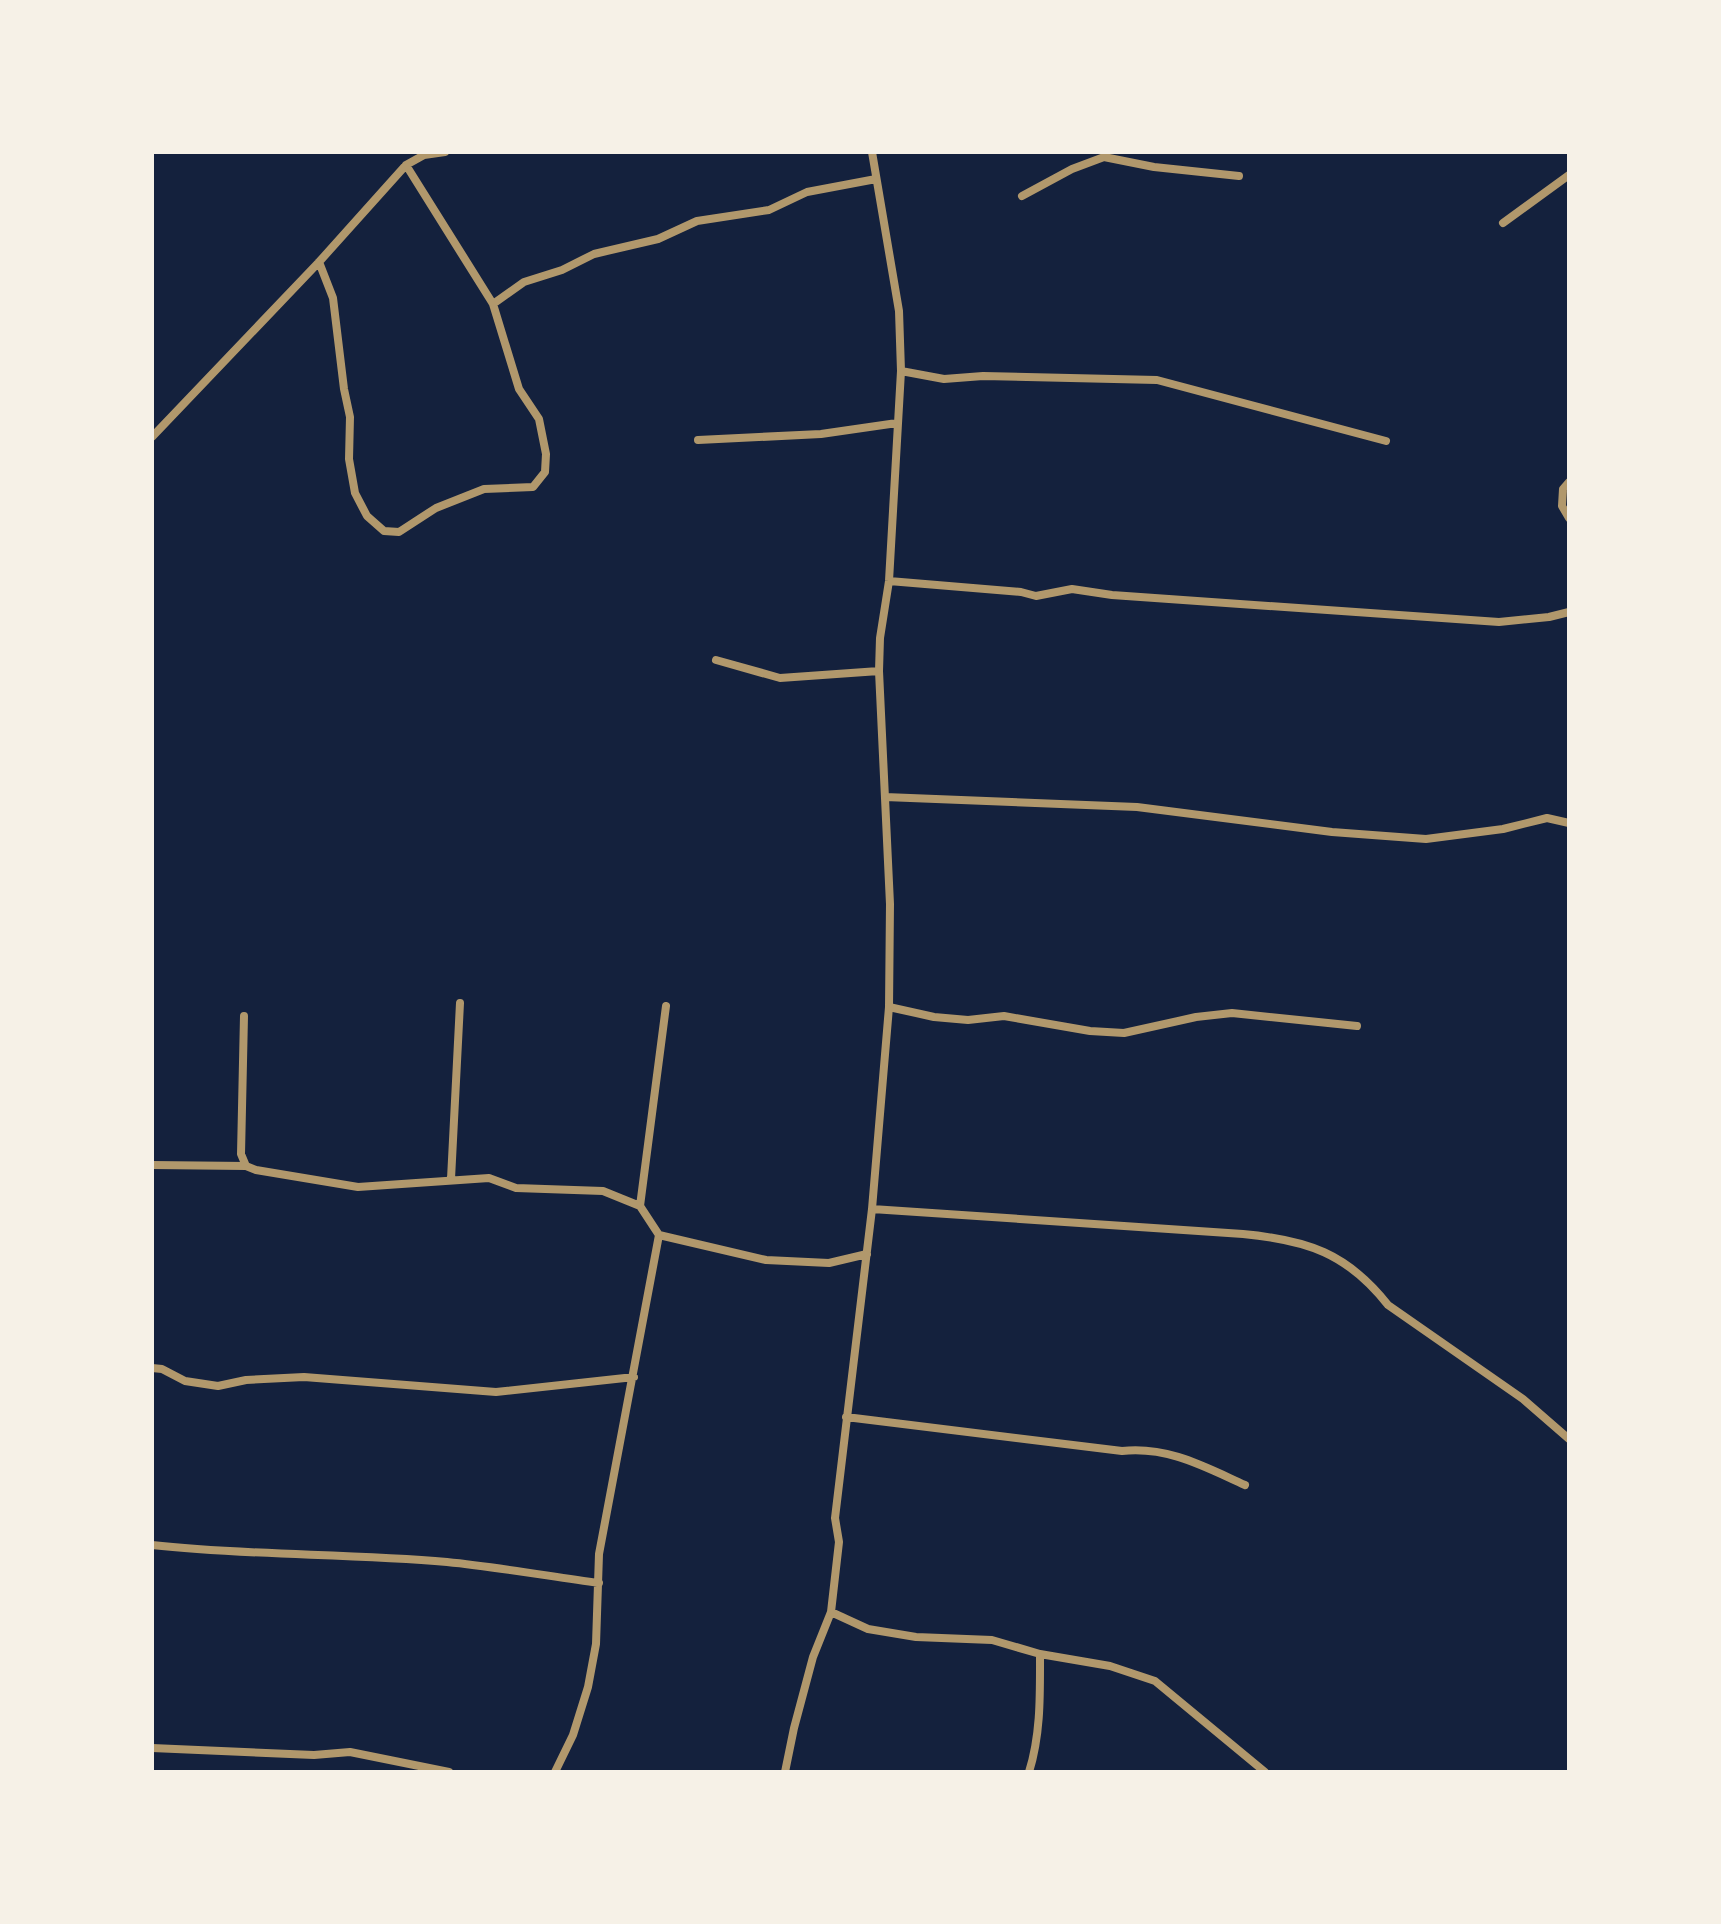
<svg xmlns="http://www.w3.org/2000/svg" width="1721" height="1924" viewBox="0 0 1721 1924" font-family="Helvetica,sans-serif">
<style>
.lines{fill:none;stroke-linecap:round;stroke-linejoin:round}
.minor{stroke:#b1986c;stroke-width:8}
</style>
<rect width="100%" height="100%" fill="#14213d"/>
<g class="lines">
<path class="minor" d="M1022,196L1072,169L1104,157L1154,167L1239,176
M1503,223L1569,175
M319,262L333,298L344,389L350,417L349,459L355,493L367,516L384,531L399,532L436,508L484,489L533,487L545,472L546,454L539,419L519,389L493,304L406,165
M493,304L524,282L562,270L594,254L658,239L697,221L769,210L807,192L876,179
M901,371L944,379L983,376L1157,380L1386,441
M152,437L319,262L406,165L424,155L445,152
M698,440L821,434L897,423
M1569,482L1563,489L1562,506L1569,518
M889,581L1021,592L1036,596L1072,589L1112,595L1499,622L1549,617L1569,612
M716,660L780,678L879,671
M885,797L1137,807L1332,832L1426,839L1503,829L1547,818L1569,823
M889,1007L934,1017L968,1020L1004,1016L1090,1031L1124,1033L1196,1017L1232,1013L1357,1026
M244,1016L241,1154L246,1166L256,1170L358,1187L489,1178L516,1188L603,1191L640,1206L659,1235L766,1260L829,1263L867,1254
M152,1165L246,1166
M451,1179L460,1003
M640,1206L666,1006
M872,1209L1243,1234C1307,1240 1347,1253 1388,1305L1523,1399L1569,1439
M152,1368L162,1369L185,1381L218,1386L246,1380L304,1377L496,1392L634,1377
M846,1417L1122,1451C1168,1446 1205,1467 1245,1485
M152,1545C250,1556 348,1553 447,1562C497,1567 548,1576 599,1583
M831,1612L868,1629L916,1637L992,1640L1040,1654L1110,1666L1155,1681L1265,1772
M152,1748L314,1755L350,1752L449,1772
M555,1772L573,1735L588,1687L596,1644L599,1554L659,1235
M785,1772L794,1728L813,1657L831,1612L839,1542L835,1518L872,1209L889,1007L890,904L879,671L880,638L889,581L901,371L899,311L872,152
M1029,1772C1041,1734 1040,1694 1040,1654"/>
</g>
<rect width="1721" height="1924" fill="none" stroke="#f6f1e7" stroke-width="308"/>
</svg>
